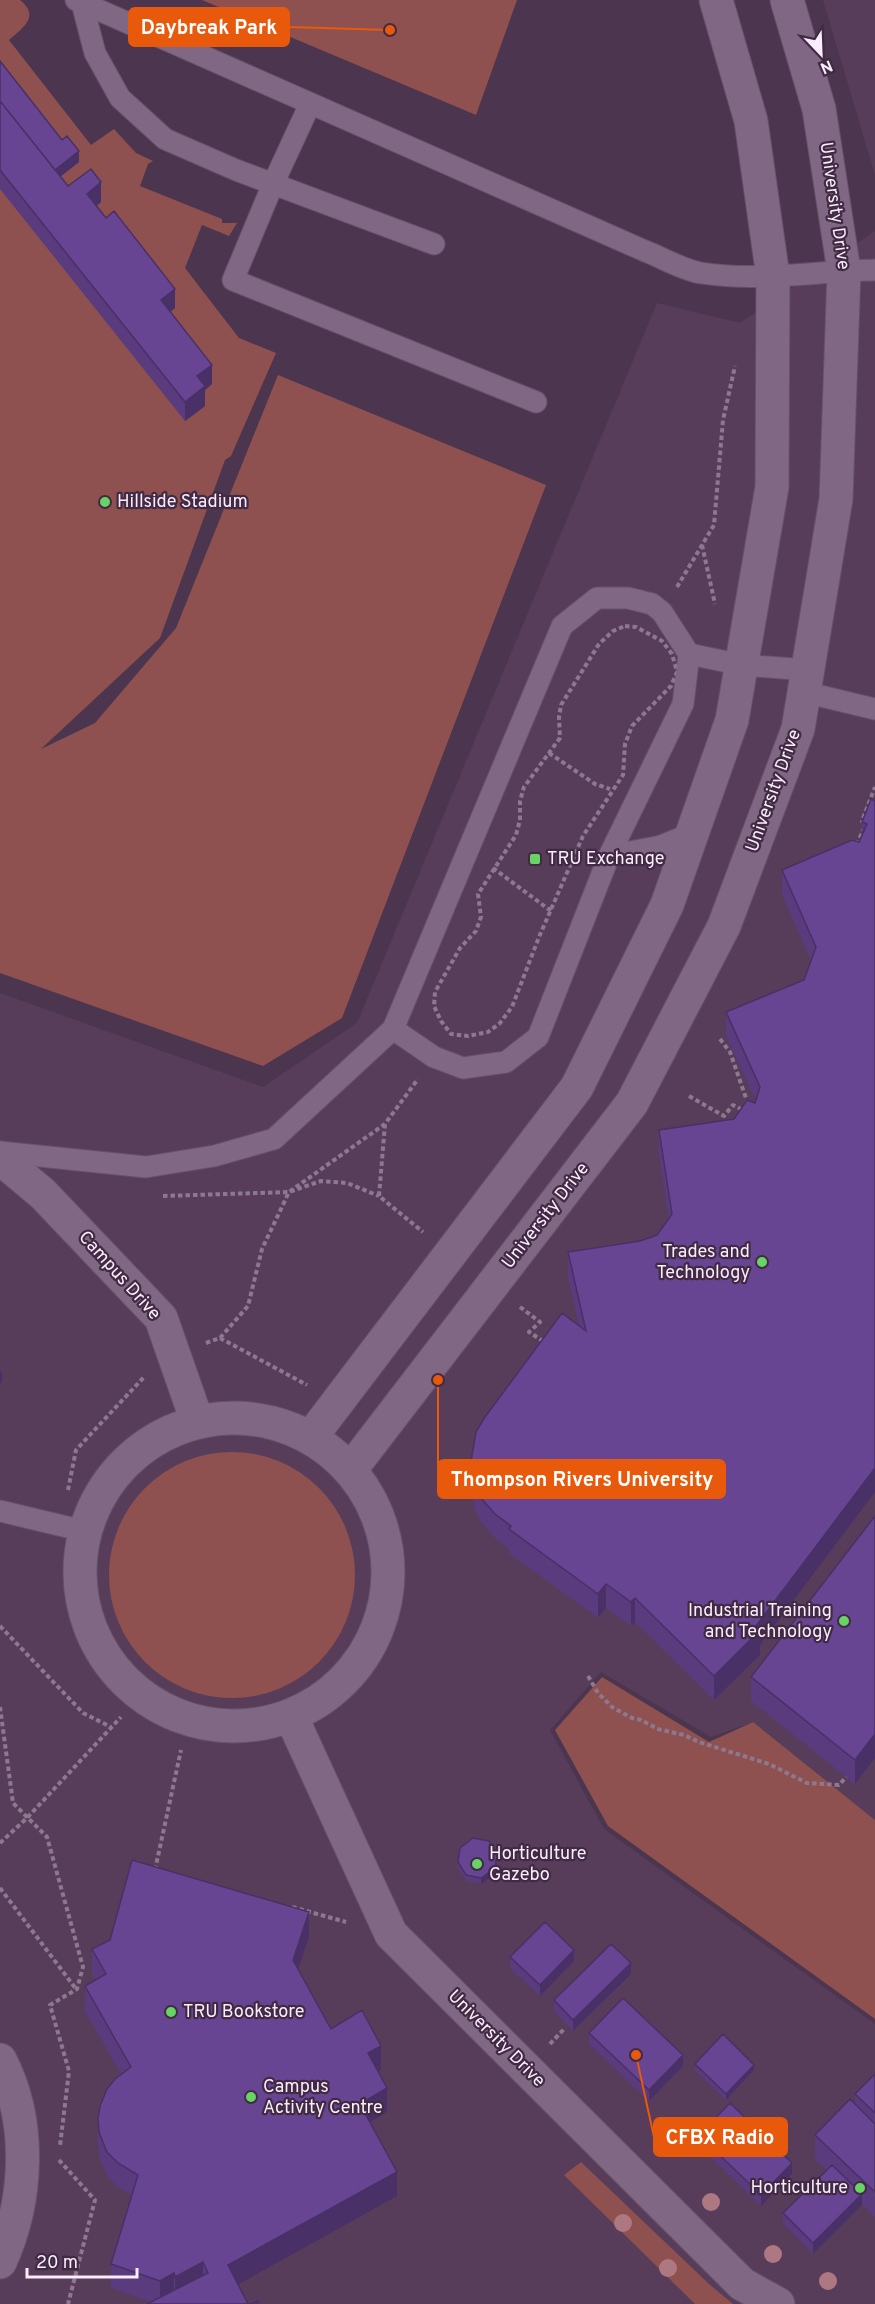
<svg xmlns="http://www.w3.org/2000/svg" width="875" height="2304" viewBox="0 0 875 2304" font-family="Overpass,sans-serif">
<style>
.built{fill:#583d5b}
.green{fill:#8e514f}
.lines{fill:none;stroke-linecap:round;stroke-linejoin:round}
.lane-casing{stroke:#655268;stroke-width:23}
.street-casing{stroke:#655268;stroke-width:35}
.path{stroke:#8d798f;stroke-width:4;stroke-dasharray:4.5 3;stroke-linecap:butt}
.lane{stroke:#806783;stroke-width:21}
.street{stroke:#806783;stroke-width:33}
.tree{fill:#ad7881}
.wall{fill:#593b7e}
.shaded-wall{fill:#493066}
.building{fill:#684592;stroke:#493066;stroke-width:1.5}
.poi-dot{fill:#68d465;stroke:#412a43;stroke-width:2}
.labels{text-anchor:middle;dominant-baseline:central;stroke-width:4.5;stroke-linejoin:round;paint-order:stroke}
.street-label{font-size:18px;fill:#faecfc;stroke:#412a43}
.poi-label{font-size:18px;fill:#faecfc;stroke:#412a43;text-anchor:start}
.leader{fill:none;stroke:#e8590c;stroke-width:2}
.callout-dot{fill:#e8590c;stroke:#412a43;stroke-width:2}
.callout{fill:#e8590c;stroke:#e8590c;stroke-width:2}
.callout-label{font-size:20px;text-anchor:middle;font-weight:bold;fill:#fff}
</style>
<rect width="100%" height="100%" fill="#4c354e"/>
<path class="built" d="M823,0H875V175Z
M875,231V1820L753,1722L711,1737L601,1672L550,1730L604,1829L875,2024V2304H0V993L263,1087L357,1023L657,303L740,323Z"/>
<path class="green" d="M0,0H20C41,17 22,28 9,40L91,145L114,129L136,153L153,161L148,164L140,186L222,219V223H237L229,236L202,225L185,268L239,338L276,353L231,456L225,460L160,638L41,749L95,723L176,628L278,375L546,485L342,1018L263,1066L0,973Z
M202,0H517L476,115Z
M109 1575a123 123 0 1 1 246 0a123 123 0 1 1-246 0Z
M602,1677L709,1742L753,1722L875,1820V2019L608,1826L555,1730Z
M581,2162L709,2284L733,2304H695L564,2175Z"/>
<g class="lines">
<defs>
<path id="lane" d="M76,0L645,251C663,258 683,270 701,273C759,282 817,271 875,270
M82,3L95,53L120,98L165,139L236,170L434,244
M310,104L273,184L233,280L536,402
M689,654L742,665L808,670
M804,692L875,709
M609,856L661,846L693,833
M0,1152L146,1167L214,1156L274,1139L393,1029L562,626L597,598H628L652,604L662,612L689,654L683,704L609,856L538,1037L506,1062L463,1068L434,1057L393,1029
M0,1511L84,1531"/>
<path id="street" d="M0,1158L43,1194L161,1318L197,1421
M80 1572a154 154 0 1 1 308 0a154 154 0 1 1-308 0Z
M311,1437L577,1087L667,905L732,720L772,487L773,277L751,121L716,0
M351,1469L632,1103L724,926L798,729L836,499L844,271L819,109L787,0
M291,1716L391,1934L742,2284L778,2304
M0,2060C32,2121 28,2201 0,2262"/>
</defs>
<use href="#lane" class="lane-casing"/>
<use href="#street" class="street-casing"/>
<path class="path" d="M702,545L715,604
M677,587L714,525L723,420L735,366
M625,626L636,627L662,641L672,654L677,672L671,686L632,726L625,744L623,775L583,836L539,937L512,1007L500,1023L488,1032L468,1036L451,1034L441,1021L434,1006L435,992L460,948L476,931L481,917L478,894L516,835L520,820V801L524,787L560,738L559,717L561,705L599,644L613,631Z
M549,753L595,784L610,789
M866,823L862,821L875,787
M857,845L863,830
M493,868L551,911
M720,1039L730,1052L748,1104
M689,1096L724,1116L733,1105L745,1111
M385,1124L379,1196L423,1232
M163,1196L289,1192L321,1181L347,1183L379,1196
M520,1307L540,1322L529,1332L546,1343
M220,1338L307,1385
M206,1343L220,1338L248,1306L262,1249L289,1192L385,1124L418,1079
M68,1490L76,1450L144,1377
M0,1626L83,1713L111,1727
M588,1676L598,1693L612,1707L632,1718L641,1720L658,1729L684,1735L699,1742L769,1764L807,1783L839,1785L848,1775
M0,1707L13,1803L47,1837L83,1967L77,1989L50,2005L69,2071L60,2146
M0,1843L27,1818L121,1717
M155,1870L181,1750
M0,1888L76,1989
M292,1907L346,1922
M550,2044L564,2029
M59,2160L95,2200L68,2304"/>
<use href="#lane" class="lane"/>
<use href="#street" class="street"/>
</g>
<g class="tree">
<circle cx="711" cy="2202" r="9"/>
<circle cx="623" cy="2223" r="9"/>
<circle cx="773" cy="2254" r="9"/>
<circle cx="668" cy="2268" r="9"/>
<circle cx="828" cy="2281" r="9"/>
</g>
<path class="wall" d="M0,61L79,162L60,177L68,186L101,202L97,206L175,308L170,312L212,384L205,390V406L185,421L0,189Z
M871,799L760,1645V1655L714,1700L635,1622L631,1626L606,1608L598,1618L509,1553V1549L495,1538L481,1522L475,1510L471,1486V1461L579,1326L568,1277V1252L640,1241L657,1235L669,1218L659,1154V1130L734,1119L755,1103L756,1101L726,1036V1012L804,980L811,960L782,895V870L859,842L862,834V822Z
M875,1516L855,1784L751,1701V1677Z
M497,1859L495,1874L481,1884L466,1881L458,1868V1862Z
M309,1937L298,1969L331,2029L381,2070L378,2071L387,2112L370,2122L397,2196L151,2302L111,2288V2264L131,2195L118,2187L107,2176L99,2156L98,2143V2119L121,2074L85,2011V1986L96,1980L92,1973V1949Z
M510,1957L574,1961L540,1996L510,1968Z
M631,1974L573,2031L554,2011V2000Z
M589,2033L683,2066L649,2101L589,2044Z
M695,2064L754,2070L726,2100L695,2070Z
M875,2074V2217L862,2204V2205L813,2254L783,2224V2213L827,2170L815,2159V2135L855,2105V2094Z
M699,2135L792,2174L761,2206L699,2146Z"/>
<path class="shaded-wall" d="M79,151V162L52,183V172Z
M101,182V202L87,213V194Z
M175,289V308L161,320V300Z
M212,365V384L205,390V406L185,421V402L197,376Z
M2,1371V1382L0,1384V1373Z
M875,1468V1492L760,1645V1655L714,1700V1676L756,1626Z
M606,1584V1608L598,1618V1594Z
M635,1598V1622L631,1626V1602Z
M875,1734V1758L855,1784V1760Z
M497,1854L495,1874L481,1884V1878Z
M309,1912V1937L293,1984V1960Z
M574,1950V1961L540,1996V1985Z
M631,1963V1974L573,2031V2020Z
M381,2046V2070L368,2077V2053Z
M683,2055V2066L649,2101V2090Z
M754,2065V2070L726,2100V2094Z
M387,2088V2112L360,2128V2104Z
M792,2163V2174L761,2206V2195Z
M397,2172V2196L228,2290V2265Z
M862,2194V2205L813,2254V2243Z
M203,2262V2287L175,2301V2277Z
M174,2273V2298L160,2304V2281Z"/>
<path class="building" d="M0,61L62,140L67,136L79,151L55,170L0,101Z
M0,101L68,186L91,169L101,182L87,194L106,218L114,211L175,289L161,300L212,365L197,376L205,386L185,402L0,170Z
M871,799L875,801V1468L756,1626L760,1630L714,1676L635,1598L631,1602L606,1584L598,1594L509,1529L511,1526L495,1514L481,1498L475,1486L471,1461L476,1432L485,1417L562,1313L586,1331L568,1252L640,1241L657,1235L672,1214L659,1130L734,1119L747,1100L755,1103L760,1087L726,1012L804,980L816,947L782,870L852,840L859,842L867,824L862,822Z
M875,1516V1734L855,1760L751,1677Z
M473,1838L489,1841L497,1854L495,1868L481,1878L466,1875L458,1862L460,1848Z
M132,1860L309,1912L293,1960L331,2029L362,2010L381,2046L368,2053L387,2088L360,2104L397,2172L228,2265L248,2304H147L208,2273L203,2262L175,2277L174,2273L160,2281L111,2264L138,2175L118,2163L107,2152L99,2132L98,2119L100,2106L107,2089L115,2079L131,2067L85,1986L106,1974L92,1949L110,1940Z
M545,1922L574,1950L540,1985L510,1957Z
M611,1944L631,1963L573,2020L554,2000Z
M623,1998L683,2055L649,2090L589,2033Z
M723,2034L754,2065L726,2094L695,2064Z
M875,2074V2113L855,2094Z
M850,2099L875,2124V2192L815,2135Z
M730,2103L792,2163L761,2195L699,2135Z
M832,2165L862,2194L813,2243L783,2213Z
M258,2301L259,2304H250Z"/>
<g class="poi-dot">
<circle cx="105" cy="502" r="6"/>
<rect x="529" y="853" width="12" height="12" rx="3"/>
<circle cx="762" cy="1262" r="6"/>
<circle cx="844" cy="1621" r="6"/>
<circle cx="477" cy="1864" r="6"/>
<circle cx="171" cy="2012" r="6"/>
<circle cx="251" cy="2097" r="6"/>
<circle cx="860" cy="2188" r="6"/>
</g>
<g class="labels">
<g class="street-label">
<text transform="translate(834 206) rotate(82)">University Drive</text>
<text transform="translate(774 791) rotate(-70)">University Drive</text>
<text transform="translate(546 1216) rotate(-52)">University Drive</text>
<text transform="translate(119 1276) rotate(48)">Campus Drive</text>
<text transform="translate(496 2039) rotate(45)">University Drive</text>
</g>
<g class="poi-label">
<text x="117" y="502">Hillside Stadium</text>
<text x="547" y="859">TRU Exchange</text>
<text x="750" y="1252" text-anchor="end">Trades and<tspan x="750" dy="21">Technology</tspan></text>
<text x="832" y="1611" text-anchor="end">Industrial Training<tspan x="832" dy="21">and Technology</tspan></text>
<text x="489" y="1854">Horticulture<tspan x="489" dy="21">Gazebo</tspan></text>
<text x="183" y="2012">TRU Bookstore</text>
<text x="263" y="2087">Campus<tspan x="263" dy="21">Activity Centre</tspan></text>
<text x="848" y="2188" text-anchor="end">Horticulture</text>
</g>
</g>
<path class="leader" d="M390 30L289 27M438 1380L438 1479M636 2055L654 2137"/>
<g class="callout-dot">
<circle cx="390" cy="30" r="6"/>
<circle cx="438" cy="1380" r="6"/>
<circle cx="636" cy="2055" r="6"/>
</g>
<g class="callout">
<rect x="129" y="8" width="160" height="38" rx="6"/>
<rect x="438" y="1460" width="287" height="38" rx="6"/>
<rect x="654" y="2118" width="133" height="38" rx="6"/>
</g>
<g class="callout-label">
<text x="209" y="34">Daybreak Park</text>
<text x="582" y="1486">Thompson Rivers University</text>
<text x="720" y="2144">CFBX Radio</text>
</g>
<g transform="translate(821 54) rotate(157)" stroke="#412a43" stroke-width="4.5" paint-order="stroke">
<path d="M0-4.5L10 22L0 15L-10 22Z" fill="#faecfc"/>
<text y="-9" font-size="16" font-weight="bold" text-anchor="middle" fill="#faecfc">N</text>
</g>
<path d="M27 2268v9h110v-9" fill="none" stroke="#faecfc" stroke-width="3"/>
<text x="36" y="2268" font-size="18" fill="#faecfc" stroke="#412a43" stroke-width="4.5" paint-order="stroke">20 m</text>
</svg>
